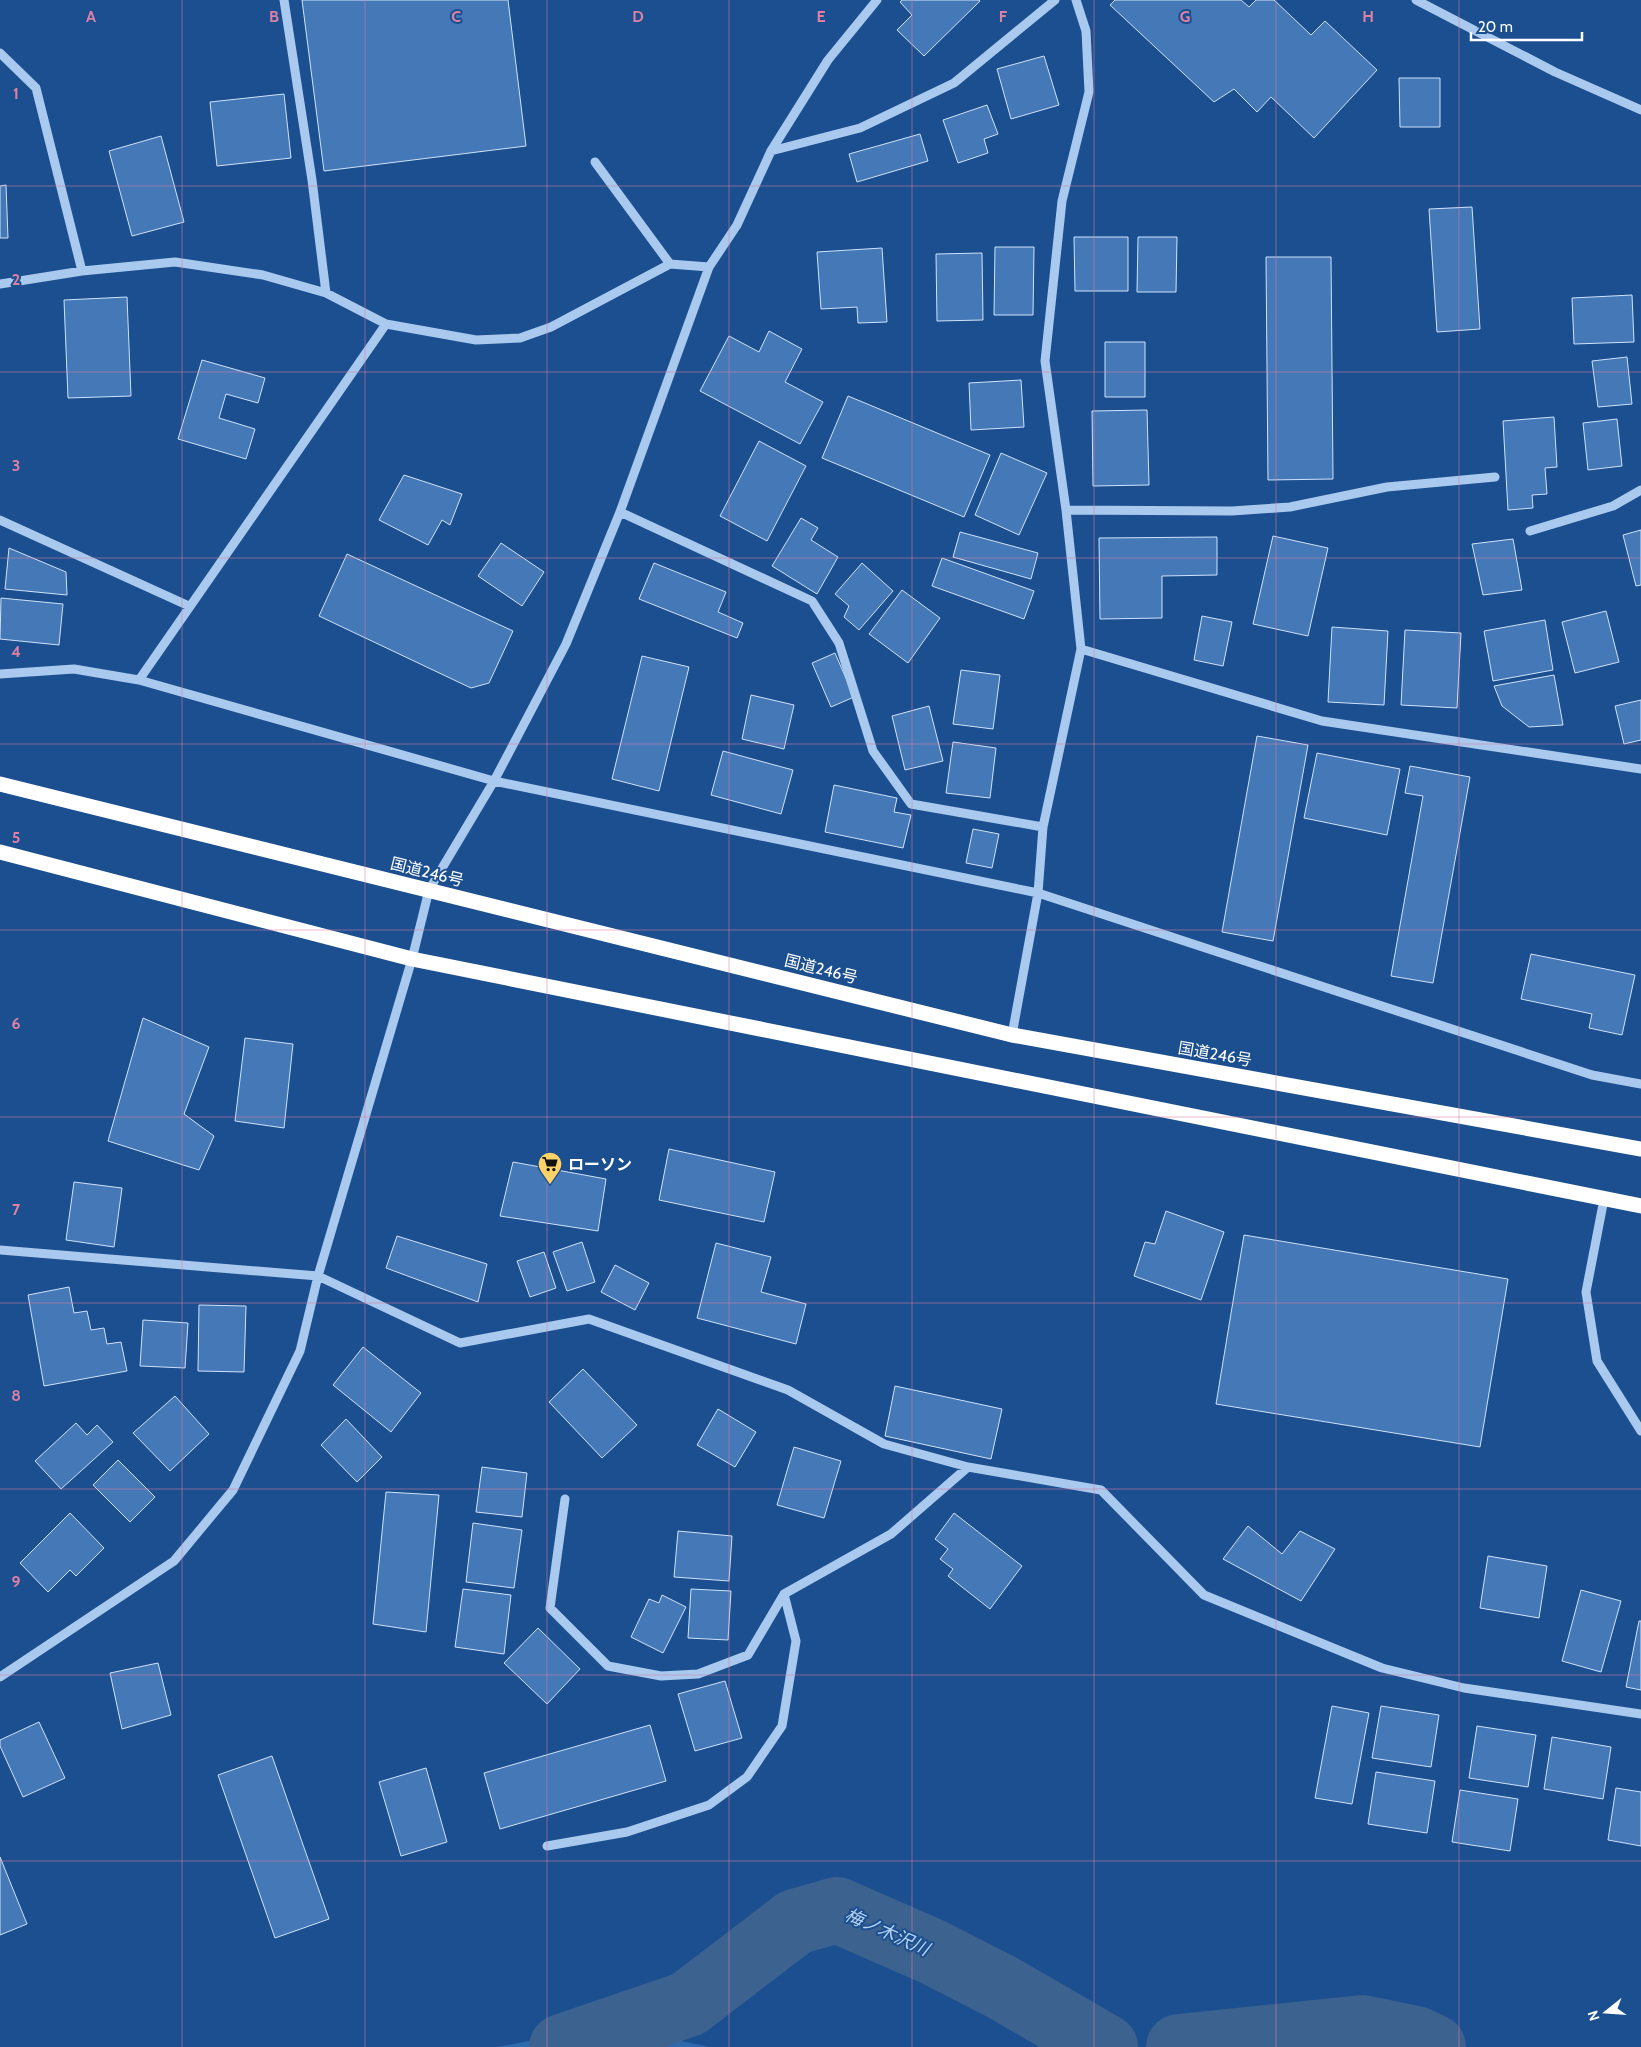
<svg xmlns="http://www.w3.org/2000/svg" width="1641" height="2047" viewBox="0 0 1641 2047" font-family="Cabin,'Noto Sans JP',sans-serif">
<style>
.green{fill:#2e69ad}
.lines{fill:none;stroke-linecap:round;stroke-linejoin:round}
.river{stroke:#3c6290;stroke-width:66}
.building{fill:#4478b7;stroke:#cfe3fa}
.minor{stroke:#a9c9ee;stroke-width:9}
.highway{stroke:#fff;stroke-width:15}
.grid{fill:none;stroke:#dd80a5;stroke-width:1;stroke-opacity:0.55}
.labels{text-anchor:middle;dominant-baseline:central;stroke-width:4;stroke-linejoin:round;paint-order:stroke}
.street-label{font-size:16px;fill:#fff;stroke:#1b4f8f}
.poi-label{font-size:16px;font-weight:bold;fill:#fff;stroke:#1b4f8f;text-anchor:start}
.water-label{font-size:18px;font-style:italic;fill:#b5d3f5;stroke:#1b4f8f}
.grid-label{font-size:16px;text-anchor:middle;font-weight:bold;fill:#dd80a5;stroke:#1b4f8f;stroke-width:4;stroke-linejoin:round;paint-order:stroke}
</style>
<rect width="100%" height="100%" fill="#1b4f8f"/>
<path class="green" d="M608,2026L710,2047H497Z"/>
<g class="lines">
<path class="river" d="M562,2047L688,2004L795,1922L837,1910L933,1952L1005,1989L1105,2047
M1179,2047L1363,2028L1416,2039L1433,2047"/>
</g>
<path class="building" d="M302,0H508L526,146L324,171Z
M902,0H979L980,1L924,56L897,30L912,15L900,2Z
M1115,0H1241L1249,7L1256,0H1274L1311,35L1325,21L1377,70L1314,138L1271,97L1257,112L1234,89L1214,102L1110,5Z
M1044,56L1059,105L1011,119L997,69Z
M1399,78H1440V127H1400Z
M284,94L291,158L217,166L210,102Z
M987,105L998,134L984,139L988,153L958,163L943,120Z
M920,134L928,161L857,182L849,154Z
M161,136L184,222L132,236L109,151Z
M6,185L8,238H0V186Z
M1472,207L1480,329L1437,332L1429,209Z
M1074,237H1128V291H1075Z
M1138,237H1177L1176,292H1137Z
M995,247H1034L1033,315H994Z
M882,248L887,322L858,323L857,307L821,309L817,252Z
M982,253L983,320L937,321L936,254Z
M1266,257H1331L1333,479L1268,480Z
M1632,295L1634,342L1574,344L1572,298Z
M127,297L131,396L68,398L64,300Z
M769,331L802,349L785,382L823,402L800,444L700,391L729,336L759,352Z
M1105,342H1145V397H1105Z
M1627,357L1632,404L1598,407L1592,361Z
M202,360L265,378L258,403L226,394L219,418L255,429L246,459L178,439Z
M1021,380L1024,427L971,430L969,383Z
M848,396L990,455L964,517L822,458Z
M1147,410L1149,485L1093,486L1092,411Z
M1554,417L1557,467L1545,468L1547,494L1532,495L1533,508L1508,510L1503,421Z
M1617,419L1622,466L1588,470L1583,423Z
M759,441L806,466L767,541L720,516Z
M1001,453L1047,473L1019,535L975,515Z
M404,475L462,494L450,525L442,520L428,545L379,520Z
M801,518L818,528L811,540L838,557L817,594L772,566Z
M1641,530V585L1636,586L1623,535Z
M960,532L1038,553L1031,579L953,557Z
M1273,536L1328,548L1308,636L1253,624Z
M1217,537V575L1162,576V618L1100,619L1099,538Z
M1513,539L1522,590L1483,595L1472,544Z
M501,543L544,572L522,606L478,576Z
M9,548L66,572L67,595L5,589Z
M347,554L513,631L489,683L471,688L319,616Z
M942,558L1034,591L1024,619L932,586Z
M654,563L726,592L718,612L743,623L737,638L639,599Z
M862,563L893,591L859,630L844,617L849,606L835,594Z
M902,590L940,618L908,663L869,634Z
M1,598L63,604L59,645L0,639Z
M1606,611L1619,662L1575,673L1562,622Z
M1202,616L1232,622L1223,666L1194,660Z
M1545,620L1553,670L1493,681L1484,631Z
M1332,627L1388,631L1384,705L1328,702Z
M1405,630L1461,633L1457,708L1401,705Z
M835,653L854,697L831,707L812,663Z
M642,656L689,667L659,791L612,779Z
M961,670L1000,675L993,729L953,724Z
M1554,675L1563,725L1529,727L1502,706L1494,686Z
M751,695L794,705L784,749L742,739Z
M1641,700V740L1624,744L1615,706Z
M929,706L943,761L905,770L892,716Z
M1257,736L1308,745L1273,941L1222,932Z
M953,742L996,748L990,798L946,793Z
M723,751L793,770L781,814L711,795Z
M1317,753L1400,769L1387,835L1304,818Z
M1410,766L1470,777L1433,983L1391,976L1423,796L1405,793Z
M834,785L897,798L894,812L911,815L903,848L825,832Z
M973,829L999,834L992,868L966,863Z
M1531,954L1635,975L1622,1035L1589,1028L1592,1014L1521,999Z
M143,1018L209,1047L184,1114L214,1136L199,1170L108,1141Z
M245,1038L293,1044L284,1128L235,1121Z
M669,1149L775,1172L764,1222L659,1200Z
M513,1162L606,1179L598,1231L500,1216Z
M74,1182L122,1188L114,1247L66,1240Z
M1166,1211L1224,1232L1201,1300L1134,1276L1145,1242L1155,1244Z
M1244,1235L1508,1279L1480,1447L1216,1404Z
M397,1236L487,1264L478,1302L386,1268Z
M582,1242L595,1282L567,1291L553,1252Z
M716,1243L771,1257L761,1292L806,1304L796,1344L697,1318Z
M544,1252L556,1288L530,1297L517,1261Z
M615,1265L649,1283L635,1310L601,1292Z
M69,1287L74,1313L87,1311L91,1330L104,1328L107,1344L121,1342L127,1371L44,1386L28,1295Z
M199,1305L246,1306L244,1372L198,1371Z
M143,1320L188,1323L185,1368L140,1366Z
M363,1347L421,1393L391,1432L333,1385Z
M583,1369L637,1425L602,1458L549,1402Z
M895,1386L1002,1409L991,1459L885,1436Z
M175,1396L209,1434L170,1471L133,1433Z
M718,1409L756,1432L735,1467L697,1445Z
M346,1419L382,1457L357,1482L321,1445Z
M76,1423L87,1435L97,1425L113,1442L61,1489L35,1461Z
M794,1447L841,1461L824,1518L777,1505Z
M118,1460L155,1497L130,1522L93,1485Z
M482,1467L527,1473L522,1517L476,1512Z
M386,1492L439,1495L426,1632L373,1624Z
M70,1513L104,1548L76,1576L70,1570L48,1592L20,1563Z
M954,1513L1022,1566L990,1609L948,1576L953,1569L940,1559L948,1549L935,1539Z
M473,1523L522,1530L514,1588L466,1582Z
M1248,1526L1282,1554L1300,1531L1335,1549L1301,1601L1223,1559Z
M678,1531L732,1536L729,1581L674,1577Z
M1488,1556L1547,1566L1539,1618L1480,1608Z
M463,1589L511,1595L504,1654L455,1647Z
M691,1589L731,1591L728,1640L688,1638Z
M1581,1590L1621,1601L1601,1672L1562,1661Z
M662,1595L686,1607L663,1653L631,1637L649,1599L659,1603Z
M1639,1621H1641V1690L1626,1687Z
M538,1628L580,1669L547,1704L504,1663Z
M158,1663L171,1715L122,1729L110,1673Z
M725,1681L742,1738L695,1751L678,1694Z
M1332,1706L1369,1713L1352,1804L1315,1798Z
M1381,1706L1439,1715L1431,1767L1372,1758Z
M39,1722L65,1778L23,1797L0,1746V1740Z
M650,1725L666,1781L500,1829L484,1773Z
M1477,1726L1536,1735L1528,1787L1469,1778Z
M1552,1737L1611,1747L1603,1799L1544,1789Z
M272,1756L329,1919L275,1938L218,1775Z
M426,1768L447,1842L401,1856L379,1782Z
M1376,1772L1435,1781L1427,1833L1368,1824Z
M1616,1788L1641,1792V1846L1608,1840Z
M1460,1790L1518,1799L1510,1851L1452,1842Z
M0,1857L27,1924L0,1935Z"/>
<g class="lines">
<path class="minor" d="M284,0L312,180L326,293
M1416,0L1555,72L1641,110
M0,53L36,88L82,271
M771,151L860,128L954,83L1055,0
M595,162L670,264
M0,284L82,271L175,262L263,275L326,293L386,324L476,340L520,338L551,327L670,264L709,267
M1066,510L1232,511L1290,507L1387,487L1495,477
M620,512L812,601L839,643L873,751L911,804L1043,827
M0,520L189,606
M1530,531L1613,506L1641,490
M1081,649L1322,721L1641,769
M0,674L74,669L139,680L494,781L1038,893L1592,1075L1641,1084
M139,680L386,324
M1012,1035L1038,893L1043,827L1081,649L1066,510L1045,361L1062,201L1089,92L1086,31L1076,0
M1604,1199L1586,1292L1597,1361L1641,1431
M0,1250L318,1276L460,1343L589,1319L788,1390L884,1444L968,1467L1101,1490L1204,1595L1382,1668L1464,1688L1641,1714
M565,1499L550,1608L608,1666L661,1676L698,1674L748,1655L784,1594
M0,1677L174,1561L233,1490L300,1351L318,1276L412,959L429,890L494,781L566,644L620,512L709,267L737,225L771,151L828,60L877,0
M547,1846L627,1832L709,1805L747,1777L782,1726L796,1641L784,1594L891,1534L968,1467"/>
<path class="highway" d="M0,784L1012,1035L1641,1149
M0,852L412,959L1641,1206"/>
</g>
<path class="grid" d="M182,0V2047M365,0V2047M547,0V2047M729,0V2047M912,0V2047M1094,0V2047M1276,0V2047M1459,0V2047M0,186H1641M0,372H1641M0,558H1641M0,744H1641M0,930H1641M0,1117H1641M0,1303H1641M0,1489H1641M0,1675H1641M0,1861H1641"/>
<defs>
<symbol id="supermarket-pin" viewBox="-11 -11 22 30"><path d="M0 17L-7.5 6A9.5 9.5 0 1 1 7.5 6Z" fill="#ffd166" stroke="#1b4f8f"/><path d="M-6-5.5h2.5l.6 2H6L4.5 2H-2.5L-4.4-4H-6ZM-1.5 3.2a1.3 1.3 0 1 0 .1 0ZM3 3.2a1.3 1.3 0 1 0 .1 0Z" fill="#111"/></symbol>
</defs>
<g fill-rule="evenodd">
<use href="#supermarket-pin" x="536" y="1150" width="28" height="38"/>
</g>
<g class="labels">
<g class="street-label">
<text transform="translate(427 872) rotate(14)">国道246号</text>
<text transform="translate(821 969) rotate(14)">国道246号</text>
<text transform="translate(1215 1054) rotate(10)">国道246号</text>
</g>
<g class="poi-label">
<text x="568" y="1164">ローソン</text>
</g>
<g class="water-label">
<text transform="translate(887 1932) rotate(24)">梅ノ木沢川</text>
</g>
</g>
<g class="grid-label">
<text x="91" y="22">A</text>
<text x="274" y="22">B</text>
<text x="456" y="22">C</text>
<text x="638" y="22">D</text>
<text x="821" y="22">E</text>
<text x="1003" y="22">F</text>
<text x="1185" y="22">G</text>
<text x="1368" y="22">H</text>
<text x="16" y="99">1</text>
<text x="16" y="285">2</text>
<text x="16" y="471">3</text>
<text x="16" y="657">4</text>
<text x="16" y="843">5</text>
<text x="16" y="1029">6</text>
<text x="16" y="1215">7</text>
<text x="16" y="1401">8</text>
<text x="16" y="1587">9</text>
</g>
<g transform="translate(1606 2012) rotate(253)" stroke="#1b4f8f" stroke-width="4" paint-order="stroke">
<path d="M0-4L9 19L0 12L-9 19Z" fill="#ffffff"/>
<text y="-8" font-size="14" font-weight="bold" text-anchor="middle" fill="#ffffff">N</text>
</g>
<path d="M1471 32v8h111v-8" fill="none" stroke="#ffffff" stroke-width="2.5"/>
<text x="1478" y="32" font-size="15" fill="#ffffff" stroke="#1b4f8f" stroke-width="4" paint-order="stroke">20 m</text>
</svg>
